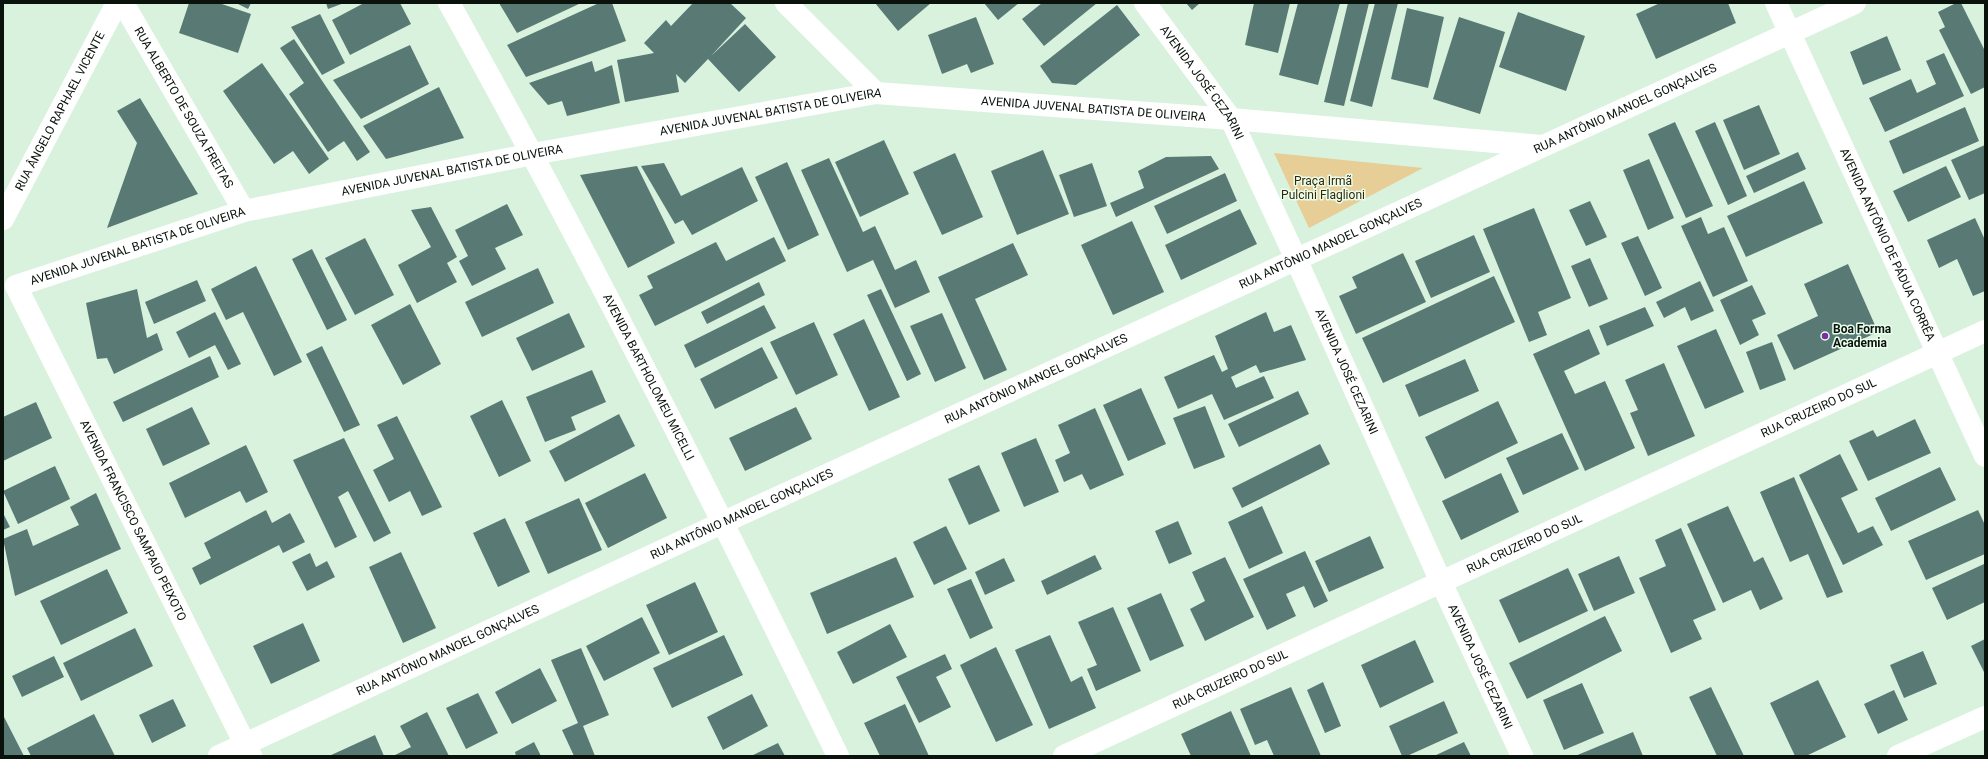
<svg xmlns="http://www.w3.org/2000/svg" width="1988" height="759" font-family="Roboto,sans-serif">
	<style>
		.green { fill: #e7cd96 }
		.building { fill: #597a74 }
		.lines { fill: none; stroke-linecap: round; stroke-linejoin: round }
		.minor { stroke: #fff; stroke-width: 22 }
		.poi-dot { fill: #782fa1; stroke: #eafeed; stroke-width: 1.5 }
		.labels { text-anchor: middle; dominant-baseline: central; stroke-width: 3; stroke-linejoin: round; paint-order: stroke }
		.street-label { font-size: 12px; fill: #09120b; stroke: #eafeed }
		.park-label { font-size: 12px; fill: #352706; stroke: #eafeed }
		.poi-label { font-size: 12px; font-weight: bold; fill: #09120b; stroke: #eafeed; text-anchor: start }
	</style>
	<rect width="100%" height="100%" fill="#d9f2dd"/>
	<path class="green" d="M 1274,153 L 1423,168 L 1309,228 Z"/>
	<path class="building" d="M 189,3 L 219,3 L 251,14 L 238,53 L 179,33 Z
		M 236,3 L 251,3 L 248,9 Z
		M 326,3 L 344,3 L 328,9 Z
		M 364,3 L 400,3 L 411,24 L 350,55 L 332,20 Z
		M 499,3 L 581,3 L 517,33 Z
		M 599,3 L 612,3 L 626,41 L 526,77 L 507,45 Z
		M 693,3 L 730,3 L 746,18 L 711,56 L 745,24 L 776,57 L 739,92 L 708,59 L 685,83 L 676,74 L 679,92 L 625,102 L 617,60 L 654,53 L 644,43 L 666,20 L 671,26 Z
		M 875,3 L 931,3 L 898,31 Z
		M 984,3 L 1019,3 L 998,20 Z
		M 1042,3 L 1097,3 L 1044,46 L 1022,19 Z
		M 1186,3 L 1200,3 L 1192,10 Z
		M 1254,3 L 1290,3 L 1278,53 L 1245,45 Z
		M 1298,3 L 1340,3 L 1318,85 L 1279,75 Z
		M 1348,3 L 1369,3 L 1344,106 L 1324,102 Z
		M 1375,3 L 1398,3 L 1372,107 L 1350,101 Z
		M 1660,3 L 1728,3 L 1736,23 L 1656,59 L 1636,14 Z
		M 1956,3 L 1961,3 L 1985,51 L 1985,87 L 1971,94 L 1939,30 L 1945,27 L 1938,12 Z
		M 1117,5 L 1140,35 L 1076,85 L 1052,83 L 1040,66 Z
		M 1407,8 L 1444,17 L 1428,88 L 1391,79 Z
		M 1518,12 L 1585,36 L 1566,91 L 1499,67 Z
		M 320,14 L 345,63 L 322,75 L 291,27 Z
		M 976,17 L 994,64 L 971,73 L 967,64 L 942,74 L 928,35 Z
		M 1459,17 L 1505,32 L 1480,114 L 1433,99 Z
		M 1887,36 L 1901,70 L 1863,85 L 1850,52 Z
		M 294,39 L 370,152 L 357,161 L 344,141 L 328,152 L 289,94 L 304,83 L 280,48 Z
		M 410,45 L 429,84 L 361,119 L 333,80 Z
		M 1944,53 L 1964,96 L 1885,132 L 1869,98 L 1911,79 L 1917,93 L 1936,84 L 1926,61 Z
		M 592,61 L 595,72 L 612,65 L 620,103 L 567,116 L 562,101 L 548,105 L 529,83 Z
		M 262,63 L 329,159 L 309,174 L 293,151 L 274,164 L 223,91 Z
		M 439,87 L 464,138 L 386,159 L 363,126 Z
		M 140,98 L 198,194 L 107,228 L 137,143 L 117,111 Z
		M 1759,105 L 1780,154 L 1744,170 L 1723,120 Z
		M 1965,107 L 1979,141 L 1903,174 L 1889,141 Z
		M 1675,122 L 1713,206 L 1686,218 L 1648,134 Z
		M 1715,122 L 1747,196 L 1728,205 L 1695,131 Z
		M 884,140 L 909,194 L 860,217 L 835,162 Z
		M 1985,145 L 1985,193 L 1969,200 L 1951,160 Z
		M 1043,150 L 1069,214 L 1017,235 L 991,171 Z
		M 1798,152 L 1806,169 L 1754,193 L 1746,176 Z
		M 955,153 L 983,217 L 942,235 L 913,172 Z
		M 1211,156 L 1219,169 L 1116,217 L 1110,203 L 1144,188 L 1138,171 L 1166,157 Z
		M 829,158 L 863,232 L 875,226 L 895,270 L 916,260 L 930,292 L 895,308 L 873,260 L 847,272 L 801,170 Z
		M 1649,159 L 1674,218 L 1648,230 L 1623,170 Z
		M 787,162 L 819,235 L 788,250 L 755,177 Z
		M 664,163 L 681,196 L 742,167 L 758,201 L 692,235 L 683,220 L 675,224 L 641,166 Z
		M 1092,163 L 1107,206 L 1074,217 L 1059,175 Z
		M 637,166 L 675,243 L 628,268 L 580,175 Z
		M 1946,166 L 1961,197 L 1908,222 L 1893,191 Z
		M 1225,173 L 1237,201 L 1167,234 L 1154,206 Z
		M 1804,181 L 1823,223 L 1746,257 L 1727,216 Z
		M 1590,201 L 1607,237 L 1586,246 L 1569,210 Z
		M 507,204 L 523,235 L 495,248 L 506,269 L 472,286 L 459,261 L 468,256 L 455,230 Z
		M 431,207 L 457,257 L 447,263 L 457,282 L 417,303 L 398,265 L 431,247 L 411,210 Z
		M 1534,208 L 1571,298 L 1538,312 L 1547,335 L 1529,342 L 1483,229 Z
		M 1240,209 L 1257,244 L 1181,280 L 1165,245 Z
		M 1701,217 L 1708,234 L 1724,227 L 1748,281 L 1713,297 L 1681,226 Z
		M 1975,218 L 1985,240 L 1985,291 L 1973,296 L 1957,259 L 1939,268 L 1927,240 Z
		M 1132,221 L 1164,292 L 1113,315 L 1081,245 Z
		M 1474,235 L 1490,272 L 1431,298 L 1415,261 Z
		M 1638,236 L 1662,288 L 1645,296 L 1621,243 Z
		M 774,237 L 786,261 L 655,326 L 639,295 L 653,288 L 647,276 L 716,242 L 726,261 Z
		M 365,238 L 394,295 L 355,315 L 325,258 Z
		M 1013,243 L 1028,275 L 975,299 L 1007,370 L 984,380 L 938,277 Z
		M 312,249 L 347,320 L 327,330 L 292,259 Z
		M 1403,253 L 1426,302 L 1356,334 L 1339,296 L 1357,288 L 1352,277 Z
		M 1590,258 L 1608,299 L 1589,307 L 1571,266 Z
		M 1848,264 L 1878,332 L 1794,370 L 1777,335 L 1818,316 L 1804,284 Z
		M 256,266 L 302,362 L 274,376 L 243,312 L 226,320 L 211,289 Z
		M 538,268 L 554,303 L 482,337 L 465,302 Z
		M 1494,276 L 1515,322 L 1383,383 L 1362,338 Z
		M 197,280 L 206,301 L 154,324 L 145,302 Z
		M 1700,281 L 1714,311 L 1691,321 L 1685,307 L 1664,318 L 1656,302 Z
		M 759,282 L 765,295 L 707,324 L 701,312 Z
		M 1752,285 L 1766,314 L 1752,320 L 1759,335 L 1740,345 L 1720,300 Z
		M 137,289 L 147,338 L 157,333 L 163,350 L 114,374 L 107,358 L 97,359 L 86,303 Z
		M 881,289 L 921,374 L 907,381 L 867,295 Z
		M 410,304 L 441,364 L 403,385 L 371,325 Z
		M 764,305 L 776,328 L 695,368 L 684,345 Z
		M 1645,307 L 1654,326 L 1607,346 L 1599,326 Z
		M 215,312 L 241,364 L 228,370 L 215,345 L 189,358 L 176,332 Z
		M 1266,312 L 1274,332 L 1291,325 L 1306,360 L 1260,373 L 1256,365 L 1231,377 L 1236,388 L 1264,376 L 1274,398 L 1224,420 L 1212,394 L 1178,409 L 1164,377 L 1214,355 L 1222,372 L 1228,369 L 1215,336 Z
		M 569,313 L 585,347 L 532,371 L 516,338 Z
		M 942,313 L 966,368 L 935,382 L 910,326 Z
		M 864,319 L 900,397 L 869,411 L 833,334 Z
		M 814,322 L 838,375 L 796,395 L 770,342 Z
		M 1589,329 L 1600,354 L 1564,371 L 1575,394 L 1605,381 L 1635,448 L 1585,471 L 1533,354 Z
		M 1716,329 L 1744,392 L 1705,409 L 1677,346 Z
		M 1772,342 L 1786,380 L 1760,390 L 1746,352 Z
		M 322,346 L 360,425 L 344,432 L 306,354 Z
		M 762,347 L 778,378 L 715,409 L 700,379 Z
		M 210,356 L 219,377 L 123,422 L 113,402 Z
		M 1465,359 L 1479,391 L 1419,417 L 1405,385 Z
		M 1664,363 L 1695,436 L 1648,456 L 1630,413 L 1638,410 L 1625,380 Z
		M 592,370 L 606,402 L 571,417 L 576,430 L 545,442 L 526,397 Z
		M 1141,388 L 1166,444 L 1128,461 L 1103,405 Z
		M 1298,391 L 1309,414 L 1239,447 L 1228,424 Z
		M 502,400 L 531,461 L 499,477 L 470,416 Z
		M 1498,401 L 1518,443 L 1445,479 L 1425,437 Z
		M 36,402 L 52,438 L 3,461 L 3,417 Z
		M 1205,406 L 1225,457 L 1194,469 L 1173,418 Z
		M 192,407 L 210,444 L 163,466 L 146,429 Z
		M 796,407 L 812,439 L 745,471 L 729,438 Z
		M 1095,408 L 1124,475 L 1090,490 L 1082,474 L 1064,482 L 1055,460 L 1070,453 L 1058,425 Z
		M 619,414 L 635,446 L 565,482 L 549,451 Z
		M 397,416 L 442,507 L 422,516 L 410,491 L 389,502 L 373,470 L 394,459 L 377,425 Z
		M 1915,419 L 1931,453 L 1868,481 L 1849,441 L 1873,430 L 1877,437 Z
		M 1562,433 L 1579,469 L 1523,495 L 1506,458 Z
		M 344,438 L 391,533 L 374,542 L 348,491 L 338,497 L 357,537 L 335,548 L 293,460 Z
		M 1036,438 L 1059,492 L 1024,507 L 1001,453 Z
		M 1320,444 L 1330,464 L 1242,508 L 1232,488 Z
		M 246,445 L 268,492 L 246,503 L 240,491 L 185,518 L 169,483 Z
		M 1840,454 L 1858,490 L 1841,498 L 1858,533 L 1873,526 L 1883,545 L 1843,565 L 1799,475 Z
		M 979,465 L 1000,511 L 969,525 L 948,479 Z
		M 55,466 L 70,499 L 18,524 L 3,491 Z
		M 1940,467 L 1956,500 L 1891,531 L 1875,498 Z
		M 645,473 L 667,518 L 608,548 L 585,503 Z
		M 1501,473 L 1519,512 L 1461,540 L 1442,501 Z
		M 1794,477 L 1843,592 L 1827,598 L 1808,554 L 1790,562 L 1760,492 Z
		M 96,493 L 121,549 L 15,596 L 3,539 L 27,529 L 33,546 L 79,525 L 70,507 Z
		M 579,498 L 602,550 L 548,574 L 525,522 Z
		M 1262,506 L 1283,553 L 1249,569 L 1228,522 Z
		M 1728,506 L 1754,562 L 1763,557 L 1783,599 L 1760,610 L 1751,590 L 1723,603 L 1687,524 Z
		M 266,510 L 272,523 L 290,513 L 305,542 L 283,553 L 279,545 L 200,585 L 192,568 L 211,558 L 204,543 Z
		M 1978,510 L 1985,525 L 1985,554 L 1926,580 L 1908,541 Z
		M 3,513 L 10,527 L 3,530 Z
		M 505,518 L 530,572 L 498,587 L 473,533 Z
		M 1178,521 L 1192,554 L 1169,564 L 1155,531 Z
		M 946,526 L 967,569 L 934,585 L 913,542 Z
		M 1681,528 L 1716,610 L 1693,620 L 1702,639 L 1671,653 L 1639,578 L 1666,566 L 1655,540 Z
		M 1370,536 L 1384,568 L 1329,592 L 1315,561 Z
		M 1305,551 L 1328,601 L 1314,608 L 1304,586 L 1286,594 L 1296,616 L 1267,630 L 1243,579 Z
		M 401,552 L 436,628 L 403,643 L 369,567 Z
		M 310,553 L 316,567 L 327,561 L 335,577 L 307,591 L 292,562 Z
		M 1095,555 L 1102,569 L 1047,595 L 1041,581 Z
		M 1619,556 L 1635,593 L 1594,611 L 1578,574 Z
		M 896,557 L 914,597 L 827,634 L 810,593 Z
		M 1225,557 L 1254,617 L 1205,641 L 1190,609 L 1205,601 L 1192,572 Z
		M 1004,558 L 1015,581 L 985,595 L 975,572 Z
		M 1984,564 L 1985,602 L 1947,620 L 1932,588 Z
		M 1568,568 L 1588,611 L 1519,643 L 1499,600 Z
		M 107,569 L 128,613 L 61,645 L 40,601 Z
		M 971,579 L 993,628 L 970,639 L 947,589 Z
		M 695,582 L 718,632 L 669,655 L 646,605 Z
		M 1161,593 L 1184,646 L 1150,661 L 1127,608 Z
		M 1113,607 L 1141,671 L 1096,691 L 1087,669 L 1097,665 L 1078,622 Z
		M 1605,616 L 1622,651 L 1527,699 L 1509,663 Z
		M 642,617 L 660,653 L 604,681 L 586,646 Z
		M 303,623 L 320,661 L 271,684 L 253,646 Z
		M 890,624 L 907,657 L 853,684 L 837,652 Z
		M 135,628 L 153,666 L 81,701 L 63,663 Z
		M 724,635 L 743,675 L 672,708 L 653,668 Z
		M 1050,635 L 1071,682 L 1082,676 L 1096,708 L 1049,729 L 1015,650 Z
		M 1985,639 L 1985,674 L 1971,646 Z
		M 1415,640 L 1434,682 L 1380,708 L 1361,665 Z
		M 996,647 L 1033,725 L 996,742 L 960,665 Z
		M 581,648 L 609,715 L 583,726 L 595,756 L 574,756 L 562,730 L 578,723 L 551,660 Z
		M 1923,651 L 1937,684 L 1904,698 L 1890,665 Z
		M 945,654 L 952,669 L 936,677 L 951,707 L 919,723 L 896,677 Z
		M 54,656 L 64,677 L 22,697 L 12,676 Z
		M 540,668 L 557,701 L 512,724 L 495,692 Z
		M 1818,680 L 1846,737 L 1806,756 L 1795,756 L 1770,703 Z
		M 1323,682 L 1341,726 L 1325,733 L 1307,690 Z
		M 1582,683 L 1604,733 L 1564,750 L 1543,700 Z
		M 1291,687 L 1321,756 L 1274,756 L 1267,740 L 1255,745 L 1240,709 Z
		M 1711,687 L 1744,756 L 1717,756 L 1689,697 Z
		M 1894,690 L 1908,720 L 1878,734 L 1864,704 Z
		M 478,693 L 498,733 L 466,749 L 446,708 Z
		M 752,694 L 768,726 L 723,750 L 707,717 Z
		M 173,699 L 186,726 L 152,743 L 139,715 Z
		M 1444,701 L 1458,733 L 1407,756 L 1402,756 L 1389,726 Z
		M 905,704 L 929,756 L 880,756 L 864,723 Z
		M 1231,711 L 1251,756 L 1191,756 L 1181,734 Z
		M 427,712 L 449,756 L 393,756 L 411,747 L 400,726 Z
		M 94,714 L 115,756 L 31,756 L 27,748 Z
		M 3,715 L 24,756 L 3,756 Z
		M 1633,732 L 1643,756 L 1575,756 Z
		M 375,735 L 384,756 L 329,756 Z
		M 534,742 L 541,756 L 516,756 L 515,752 Z
		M 1464,742 L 1471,756 L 1434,756 Z
		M 778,743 L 785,756 L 751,756 Z"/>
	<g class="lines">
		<g class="minor">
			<path id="s1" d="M 123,3 L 244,211"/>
			<path id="s2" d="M 449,3 C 587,250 714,502 838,756"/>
			<path d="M 786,3 L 876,93"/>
			<path id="s3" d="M 1145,3 L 1231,119 L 1296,259 L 1441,582 L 1522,756"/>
			<path id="s4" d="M 1776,3 L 1985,456"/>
			<path id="s5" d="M 3,219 L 117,3"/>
			<path id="s6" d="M 16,286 L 244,211 L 533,154 L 876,93 L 1231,119 L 1542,146"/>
			<path id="s7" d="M 16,286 L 251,756"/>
			<path id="s8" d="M 219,756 L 724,522 L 1855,3"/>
			<path id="s9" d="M 1064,756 L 1985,331"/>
			<path d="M 1898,756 L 1985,717"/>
		</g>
	</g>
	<circle class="poi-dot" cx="1825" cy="336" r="4"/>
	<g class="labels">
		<g class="street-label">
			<text stroke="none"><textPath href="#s3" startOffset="98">AVENIDA JOSÉ CEZARINI</textPath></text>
			<text stroke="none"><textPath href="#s1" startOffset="121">RUA ALBERTO DE SOUZA FREITAS</textPath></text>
			<text stroke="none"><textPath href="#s8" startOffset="1548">RUA ANTÔNIO MANOEL GONÇALVES</textPath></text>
			<text stroke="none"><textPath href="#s6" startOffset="1101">AVENIDA JUVENAL BATISTA DE OLIVEIRA</textPath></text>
			<text stroke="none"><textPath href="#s5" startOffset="122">RUA ÂNGELO RAPHAEL VICENTE</textPath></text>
			<text stroke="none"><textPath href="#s6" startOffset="776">AVENIDA JUVENAL BATISTA DE OLIVEIRA</textPath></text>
			<text stroke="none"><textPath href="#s6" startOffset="452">AVENIDA JUVENAL BATISTA DE OLIVEIRA</textPath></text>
			<text stroke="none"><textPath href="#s8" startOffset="1224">RUA ANTÔNIO MANOEL GONÇALVES</textPath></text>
			<text stroke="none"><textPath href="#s4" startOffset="266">AVENIDA ANTÔNIO DE PÁDUA CORRÊA</textPath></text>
			<text stroke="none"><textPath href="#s6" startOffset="128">AVENIDA JUVENAL BATISTA DE OLIVEIRA</textPath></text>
			<text stroke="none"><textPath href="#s3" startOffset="422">AVENIDA JOSÉ CEZARINI</textPath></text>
			<text stroke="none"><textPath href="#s2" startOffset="424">AVENIDA BARTHOLOMEU MICELLI</textPath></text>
			<text stroke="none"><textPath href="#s8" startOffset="900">RUA ANTÔNIO MANOEL GONÇALVES</textPath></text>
			<text stroke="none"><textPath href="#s9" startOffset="831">RUA CRUZEIRO DO SUL</textPath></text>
			<text stroke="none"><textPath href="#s8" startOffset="576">RUA ANTÔNIO MANOEL GONÇALVES</textPath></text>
			<text stroke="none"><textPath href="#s7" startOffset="262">AVENIDA FRANCISCO SAMPAIO PEIXOTO</textPath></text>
			<text stroke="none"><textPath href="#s9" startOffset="507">RUA CRUZEIRO DO SUL</textPath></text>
			<text stroke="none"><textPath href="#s8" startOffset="252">RUA ANTÔNIO MANOEL GONÇALVES</textPath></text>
			<text stroke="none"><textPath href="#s3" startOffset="746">AVENIDA JOSÉ CEZARINI</textPath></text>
			<text stroke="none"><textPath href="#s9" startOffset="183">RUA CRUZEIRO DO SUL</textPath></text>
		</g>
		<g class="park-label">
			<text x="1323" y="181">Praça Irmã<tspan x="1323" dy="14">Pulcini Flaglioni</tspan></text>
		</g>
		<g class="poi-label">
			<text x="1833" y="329">Boa Forma<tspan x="1833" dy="14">Academia</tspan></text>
		</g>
	</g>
	<rect width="1988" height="759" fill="none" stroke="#09120b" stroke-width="8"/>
</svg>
